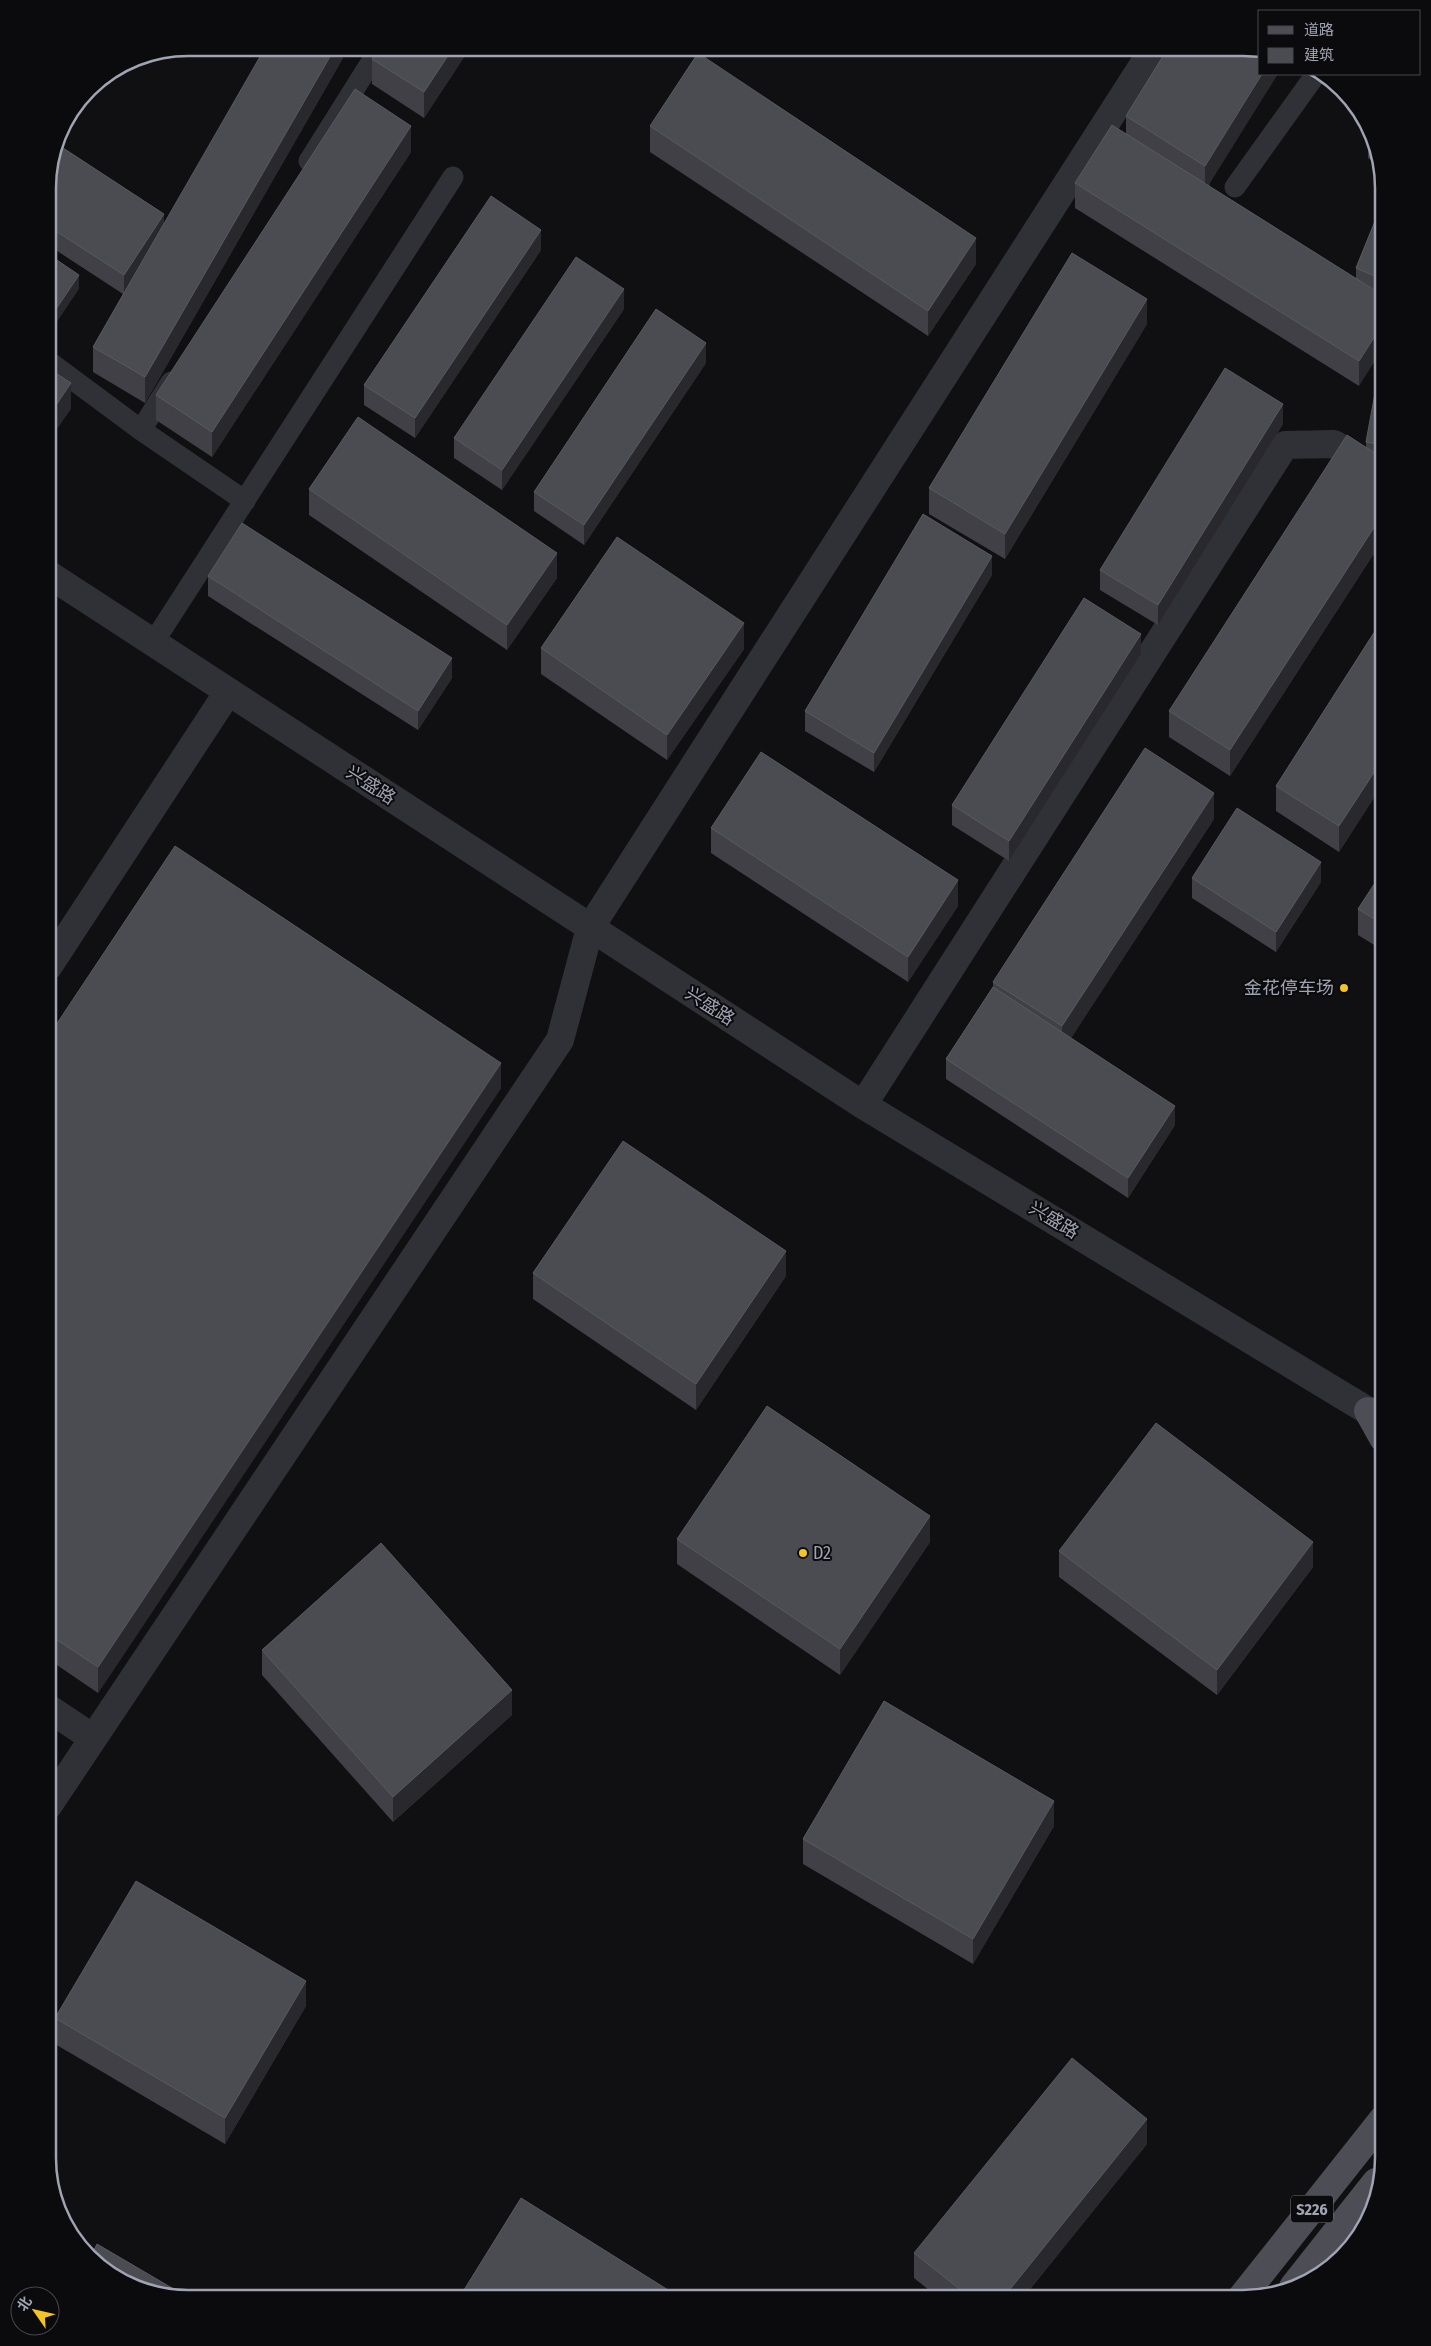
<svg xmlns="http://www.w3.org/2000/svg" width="1431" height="2346" font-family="'Fira Sans Condensed','Noto Sans SC',sans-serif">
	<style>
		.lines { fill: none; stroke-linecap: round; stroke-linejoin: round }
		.service { stroke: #303136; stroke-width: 21 }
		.minor { stroke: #303136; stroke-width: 28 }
		.tertiary { stroke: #303136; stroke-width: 28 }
		.primary { stroke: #4c4d55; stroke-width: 28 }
		.wall { fill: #414046 }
		.shaded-wall { fill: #29282c }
		.building { fill: #4b4b52; stroke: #595961 }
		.poi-dot { fill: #f2c426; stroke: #0b0a0c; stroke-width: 2 }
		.labels { text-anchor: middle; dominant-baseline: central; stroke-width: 4; stroke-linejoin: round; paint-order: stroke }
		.shield { fill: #0b0a0c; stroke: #737680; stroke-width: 1 }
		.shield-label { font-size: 16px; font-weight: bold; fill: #a0a4b2 }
		.street-label { font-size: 18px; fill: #a0a4b2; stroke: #0b0a0c }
		.poi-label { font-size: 18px; fill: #a0a4b2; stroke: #0b0a0c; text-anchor: end }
		.rim { fill: none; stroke: #a0a4b2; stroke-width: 2.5 }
	</style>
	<rect width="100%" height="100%" fill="#100f11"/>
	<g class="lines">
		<path class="service" d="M 309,161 L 380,48
			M 1235,187 L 1316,74
			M 52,364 L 141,430 L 245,501
			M 141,430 L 171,382
			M 153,643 L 453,177"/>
		<path class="minor" d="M 863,1105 L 1285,445 L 1334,444 L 1371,467
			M 48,1708 L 93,1738
			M 48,1806 L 560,1040 L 590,928 L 1154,48"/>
		<path class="tertiary" d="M 48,574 L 863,1105 L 1383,1420
			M 48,967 L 228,692"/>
		<path class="primary" d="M 1368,1411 L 1383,1438
			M 1293,2287 L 1376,2182
			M 1241,2298 L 1383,2119"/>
	</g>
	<path class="wall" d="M 343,48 L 343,58 L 145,403 L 93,372 L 93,347 L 123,294 L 48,245 L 48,179 L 164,224 Z
		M 379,48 L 470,48 L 424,118 L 372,84 L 372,59 Z
		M 1252,48 L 1209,186 L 1356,279 L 1356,268 L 1384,199 L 1384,293 L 1369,287 L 1359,386 L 1075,208 L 1075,183 L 1126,134 L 1126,116 Z
		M 650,126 L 976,264 L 928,336 L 650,152 Z
		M 1371,135 L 1378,165 L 1368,158 L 1368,139 Z
		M 411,152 L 212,457 L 156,420 L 156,395 Z
		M 541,250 L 415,438 L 364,405 L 364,385 Z
		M 624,309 L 502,490 L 454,458 L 454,438 Z
		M 1147,324 L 1005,559 L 929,514 L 929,488 Z
		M 706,363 L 584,545 L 534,511 L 534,492 Z
		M 1384,384 L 1384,538 L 1230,776 L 1169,737 L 1169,711 L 1366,447 L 1366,442 Z
		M 1283,424 L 1158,625 L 1100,590 L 1100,570 Z
		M 309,489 L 557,578 L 507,650 L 309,515 Z
		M 992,575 L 874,772 L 805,731 L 805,711 Z
		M 208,576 L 452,678 L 418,730 L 208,596 Z
		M 1384,617 L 1384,782 L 1339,852 L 1276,811 L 1276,786 Z
		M 541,648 L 744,649 L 667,760 L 541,674 Z
		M 1141,654 L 1009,861 L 952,825 L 952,805 Z
		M 1214,819 L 1071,1038 L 1175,1125 L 1128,1198 L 946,1079 L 946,1059 L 993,987 L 993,982 Z
		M 711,828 L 958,906 L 908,982 L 711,853 Z
		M 1384,869 L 1384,951 L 1358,935 L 1358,909 Z
		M 1192,878 L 1321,882 L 1276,952 L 1192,898 Z
		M 48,1037 L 501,1088 L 98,1693 L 48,1659 Z
		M 533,1273 L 786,1276 L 696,1410 L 533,1299 Z
		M 677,1539 L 930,1542 L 840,1675 L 677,1564 Z
		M 1059,1551 L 1313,1567 L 1217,1695 L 1059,1577 Z
		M 262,1650 L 512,1715 L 393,1822 L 262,1675 Z
		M 1054,1826 L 973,1964 L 803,1864 L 803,1839 Z
		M 306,2006 L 225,2144 L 55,2044 L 55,2018 Z
		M 1147,2144 L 1023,2298 L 939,2298 L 914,2278 L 914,2253 Z"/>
	<path class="shaded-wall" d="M 335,48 L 343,48 L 343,58 L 145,403 L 145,377 Z
		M 453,48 L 470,48 L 424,118 L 424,92 Z
		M 1262,74 L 1278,74 L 1205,191 L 1205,166 Z
		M 411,126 L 411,152 L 212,457 L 212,432 Z
		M 164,214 L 164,234 L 124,295 L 124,275 Z
		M 541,230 L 541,250 L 415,438 L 415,418 Z
		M 976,238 L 976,264 L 928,336 L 928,311 Z
		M 79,275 L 79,289 L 48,335 L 48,321 Z
		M 624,289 L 624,309 L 502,490 L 502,470 Z
		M 1147,299 L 1147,324 L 1005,559 L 1005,534 Z
		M 1384,322 L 1384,347 L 1359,386 L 1359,361 Z
		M 706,343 L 706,363 L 584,545 L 584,525 Z
		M 71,383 L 71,409 L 48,442 L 48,417 Z
		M 1283,404 L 1283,424 L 1158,625 L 1158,605 Z
		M 1384,512 L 1384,538 L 1230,776 L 1230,750 Z
		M 557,553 L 557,578 L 507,650 L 507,625 Z
		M 992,556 L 992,575 L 874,772 L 874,753 Z
		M 744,623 L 744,649 L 667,760 L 667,735 Z
		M 1141,634 L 1141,654 L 1009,861 L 1009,841 Z
		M 51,644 L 51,669 L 48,674 L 48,649 Z
		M 452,658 L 452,678 L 418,730 L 418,711 Z
		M 1384,757 L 1384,782 L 1339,852 L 1339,826 Z
		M 1214,793 L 1214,819 L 1062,1052 L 1062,1026 Z
		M 1321,862 L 1321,882 L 1276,952 L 1276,932 Z
		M 958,880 L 958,906 L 908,982 L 908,957 Z
		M 501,1063 L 501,1088 L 98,1693 L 98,1667 Z
		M 1175,1106 L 1175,1125 L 1128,1198 L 1128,1178 Z
		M 786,1251 L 786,1276 L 696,1410 L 696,1384 Z
		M 930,1516 L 930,1542 L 840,1675 L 840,1649 Z
		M 1313,1542 L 1313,1567 L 1217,1695 L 1217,1670 Z
		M 512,1690 L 512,1715 L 393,1822 L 393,1797 Z
		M 1054,1801 L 1054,1826 L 973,1964 L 973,1939 Z
		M 306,1981 L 306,2006 L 225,2144 L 225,2118 Z
		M 1147,2119 L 1147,2144 L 1023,2298 L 1003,2298 Z"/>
	<path class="building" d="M 265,48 L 335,48 L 145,377 L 93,347 Z
		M 379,48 L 453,48 L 424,92 L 372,59 Z
		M 1168,48 L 1252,48 L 1260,50 L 1260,74 L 1262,74 L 1205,166 L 1126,116 Z
		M 698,53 L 976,238 L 928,311 L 650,126 Z
		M 355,89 L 411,126 L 212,432 L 156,395 Z
		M 1112,125 L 1384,296 L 1384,322 L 1359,361 L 1075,183 Z
		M 1371,135 L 1373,142 L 1368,139 Z
		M 57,144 L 164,214 L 124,275 L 48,226 L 48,179 Z
		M 491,196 L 541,230 L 415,418 L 364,385 Z
		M 1384,199 L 1384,280 L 1356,268 Z
		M 1072,253 L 1147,299 L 1005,534 L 929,488 Z
		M 48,254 L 79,275 L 48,321 Z
		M 576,257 L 624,289 L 502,470 L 454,438 Z
		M 656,309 L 706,343 L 584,525 L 534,492 Z
		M 48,368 L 71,383 L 48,417 Z
		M 1225,368 L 1283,404 L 1158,605 L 1100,570 Z
		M 1377,382 L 1384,384 L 1384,445 L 1366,442 Z
		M 358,417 L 557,553 L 507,625 L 309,489 Z
		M 1347,435 L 1384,459 L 1384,512 L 1230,750 L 1169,711 Z
		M 923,514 L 992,556 L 874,753 L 805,711 Z
		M 242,523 L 452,658 L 418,711 L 208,576 Z
		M 617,537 L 744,623 L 667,735 L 541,648 Z
		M 1084,598 L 1141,634 L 1009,841 L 952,805 Z
		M 1384,617 L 1384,757 L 1339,826 L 1276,786 Z
		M 48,642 L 51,644 L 48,649 Z
		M 1145,748 L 1214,793 L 1062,1026 L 993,982 Z
		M 761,752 L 958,880 L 908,957 L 711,828 Z
		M 1237,808 L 1321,862 L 1276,932 L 1192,878 Z
		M 175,846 L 501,1063 L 98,1667 L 48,1634 L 48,1037 Z
		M 1384,869 L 1384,925 L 1358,909 Z
		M 993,987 L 1175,1106 L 1128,1178 L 946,1059 Z
		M 623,1141 L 786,1251 L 696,1384 L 533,1273 Z
		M 767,1406 L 930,1516 L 840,1649 L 677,1539 Z
		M 1156,1423 L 1313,1542 L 1217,1670 L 1059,1551 Z
		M 381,1543 L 512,1690 L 393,1797 L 262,1650 Z
		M 884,1701 L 1054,1801 L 973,1939 L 803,1839 Z
		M 136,1881 L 306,1981 L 225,2118 L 55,2018 Z
		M 1072,2058 L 1147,2119 L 1003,2298 L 971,2298 L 914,2253 Z
		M 521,2198 L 681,2298 L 459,2298 Z
		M 97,2244 L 189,2298 L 179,2298 L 110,2275 L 92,2254 Z"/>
	<g class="poi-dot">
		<circle cx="1344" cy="988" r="5"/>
		<circle cx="803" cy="1553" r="5"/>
	</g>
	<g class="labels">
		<rect class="shield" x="1291" y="2195.5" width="42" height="27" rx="4"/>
		<g class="shield-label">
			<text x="1312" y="2209">S226</text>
		</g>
		<g class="street-label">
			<text transform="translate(371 785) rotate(33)">兴盛路</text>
			<text transform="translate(710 1006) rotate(33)">兴盛路</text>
			<text transform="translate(1054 1220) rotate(31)">兴盛路</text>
		</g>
		<g class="poi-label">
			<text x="1334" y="988">金花停车场</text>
			<text x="813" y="1553" text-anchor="start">D2</text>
		</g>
	</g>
	<path d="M0 0H1431V2346H0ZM188 56H1243A132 132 0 0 1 1375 188V2158A132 132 0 0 1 1243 2290H188A132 132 0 0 1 56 2158V188A132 132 0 0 1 188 56Z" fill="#0b0a0c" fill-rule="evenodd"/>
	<path class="rim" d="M188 56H1243A132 132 0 0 1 1375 188V2158A132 132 0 0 1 1243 2290H188A132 132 0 0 1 56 2158V188A132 132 0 0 1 188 56Z"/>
	<rect x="1258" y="10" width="162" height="65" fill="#0b0a0c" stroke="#47484e"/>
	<rect x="1268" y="26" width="25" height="8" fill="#4c4d55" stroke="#47484e"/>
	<text x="1304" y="35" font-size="15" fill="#a0a4b2">道路</text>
	<rect x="1268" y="48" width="25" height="15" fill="#4b4b52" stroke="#47484e"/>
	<text x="1304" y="60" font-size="15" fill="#a0a4b2">建筑</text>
	<g transform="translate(35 2311) rotate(304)"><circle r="24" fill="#0b0a0c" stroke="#47484e"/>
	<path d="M0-4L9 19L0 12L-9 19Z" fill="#f2c426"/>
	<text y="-8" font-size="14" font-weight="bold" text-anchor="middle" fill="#a0a4b2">北</text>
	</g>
</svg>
